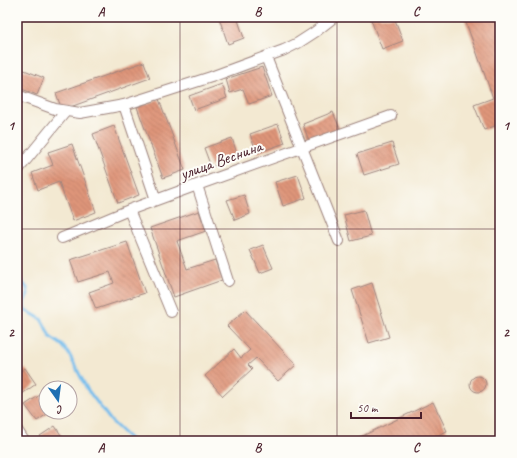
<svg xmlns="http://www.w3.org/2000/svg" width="517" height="458" font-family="Caveat,sans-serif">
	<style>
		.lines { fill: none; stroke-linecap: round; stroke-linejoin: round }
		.stream { stroke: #75bded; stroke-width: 3 }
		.building { fill: url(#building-back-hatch) }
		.minor-casing { stroke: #9e847e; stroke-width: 12 }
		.minor { stroke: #fff; stroke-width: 10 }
		.grid { fill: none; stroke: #4a1f2b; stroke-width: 1; stroke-opacity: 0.55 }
		.labels { text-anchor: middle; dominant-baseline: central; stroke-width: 4; stroke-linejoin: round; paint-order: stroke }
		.street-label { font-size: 17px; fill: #4a1f2b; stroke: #fdfcf7 }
		.neatline { fill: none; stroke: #4a1f2b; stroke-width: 1.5 }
		.grid-label { font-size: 13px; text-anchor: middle; font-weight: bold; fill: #4a1f2b }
	</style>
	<defs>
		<pattern id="building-back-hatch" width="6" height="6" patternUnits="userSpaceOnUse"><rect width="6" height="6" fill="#df957a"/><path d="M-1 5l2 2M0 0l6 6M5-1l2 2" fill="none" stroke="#b77964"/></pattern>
	</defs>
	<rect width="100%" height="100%" fill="#fdfcf7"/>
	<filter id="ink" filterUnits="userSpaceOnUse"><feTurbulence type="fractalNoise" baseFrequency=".025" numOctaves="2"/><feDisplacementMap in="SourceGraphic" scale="8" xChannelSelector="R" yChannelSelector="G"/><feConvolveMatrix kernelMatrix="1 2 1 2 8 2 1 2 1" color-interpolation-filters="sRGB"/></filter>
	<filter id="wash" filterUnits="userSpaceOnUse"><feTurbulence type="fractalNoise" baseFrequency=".012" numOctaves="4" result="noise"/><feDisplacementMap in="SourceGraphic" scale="16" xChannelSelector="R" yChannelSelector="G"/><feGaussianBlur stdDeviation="0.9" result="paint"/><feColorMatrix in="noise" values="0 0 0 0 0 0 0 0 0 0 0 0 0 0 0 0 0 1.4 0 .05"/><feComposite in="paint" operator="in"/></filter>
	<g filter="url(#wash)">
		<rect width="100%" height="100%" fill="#f3e9d2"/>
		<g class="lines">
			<path class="stream" d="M 17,270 L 22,282 L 27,288 L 28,294 L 24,302 L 24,309 L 41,319 L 44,324 L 50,337 L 62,345 L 69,354 L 87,389 L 111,421 L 132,441"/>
		</g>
		<g id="blocks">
			<path class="building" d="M 221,17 L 237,17 L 244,38 L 228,44 L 219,18 Z
				M 370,17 L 394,17 L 403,41 L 382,49 Z
				M 464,17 L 500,17 L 500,124 L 484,130 L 474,105 L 493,98 Z
				M 144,62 L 150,78 L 62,110 L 56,93 Z
				M 17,67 L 44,78 L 37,95 L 17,87 Z
				M 262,67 L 272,96 L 249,104 L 243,89 L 230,93 L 226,79 Z
				M 222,84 L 227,98 L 194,110 L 189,96 Z
				M 159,99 L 185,170 L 163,178 L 137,107 Z
				M 333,112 L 340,129 L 309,141 L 303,124 Z
				M 278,124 L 285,143 L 257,153 L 250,134 Z
				M 114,126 L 139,195 L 118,203 L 93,134 Z
				M 232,138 L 238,157 L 211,167 L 204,148 Z
				M 392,143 L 399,164 L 364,175 L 357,154 Z
				M 72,144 L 96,212 L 73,221 L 59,182 L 38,190 L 32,173 L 53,165 L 48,152 Z
				M 298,175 L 306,198 L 283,206 L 275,182 Z
				M 244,195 L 250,214 L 235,220 L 227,200 Z
				M 364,210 L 371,236 L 351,241 L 344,215 Z
				M 199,211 L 206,231 L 177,241 L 187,269 L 215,260 L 222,280 L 174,297 L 150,228 Z
				M 127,242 L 145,293 L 96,309 L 89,292 L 114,283 L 110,272 L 78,282 L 70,260 Z
				M 263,245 L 273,268 L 260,273 L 250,250 Z
				M 372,283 L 389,337 L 369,343 L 352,290 Z
				M 245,310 L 296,365 L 278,381 L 256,358 L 248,365 L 252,369 L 223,396 L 205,376 L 234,349 L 241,358 L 250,350 L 227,326 Z
				M 25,368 L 36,384 L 22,394 L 17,387 L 17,374 Z
				M470 384a8 8 0 1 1 16 0a8 8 0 1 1-16 0Z
				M 40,395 L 46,403 L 46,412 L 50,412 L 37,421 L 25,405 Z
				M 433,402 L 447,431 L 425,441 L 352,441 Z
				M 55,426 L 65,441 L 44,441 L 40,436 Z"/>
		</g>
	</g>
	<g filter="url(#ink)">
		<use href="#blocks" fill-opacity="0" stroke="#9e847e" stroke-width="1"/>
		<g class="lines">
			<defs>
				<path id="minor" d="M 266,57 L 339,241
					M 17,95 L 55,109 L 80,113 L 124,105 L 211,77 L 284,50 L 298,43 L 315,32 L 334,17
					M 124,105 L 156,200
					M 17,171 L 66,111
					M 197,185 L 228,281
					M 129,210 L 171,312
					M 62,238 L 129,210 L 197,185 L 391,116
					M 17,430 L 24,441"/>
			</defs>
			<use href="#minor" class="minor-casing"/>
			<use href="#minor" class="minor"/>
		</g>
	</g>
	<path class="grid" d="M 180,17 L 180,441M 337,17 L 337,441M 17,229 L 500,229"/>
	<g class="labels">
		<g class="street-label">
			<text transform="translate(221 160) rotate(-20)">улица Веснина</text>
		</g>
	</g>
	<rect width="517" height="458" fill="none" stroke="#fdfcf7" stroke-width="44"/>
	<g transform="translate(58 400) rotate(166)"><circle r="19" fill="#fdfcf7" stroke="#b5a4a5"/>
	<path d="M0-3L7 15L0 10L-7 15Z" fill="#1f6fb2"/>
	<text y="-6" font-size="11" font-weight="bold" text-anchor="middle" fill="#4a1f2b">С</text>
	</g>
	<path d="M351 412v6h70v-6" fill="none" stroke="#4a1f2b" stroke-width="2"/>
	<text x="357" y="412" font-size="12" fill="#4a1f2b" stroke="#fdfcf7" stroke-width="3" paint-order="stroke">50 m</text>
	<rect x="22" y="22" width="473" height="414" class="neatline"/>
	<g class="grid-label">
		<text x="101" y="16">A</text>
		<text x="258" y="16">B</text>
		<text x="416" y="16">C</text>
		<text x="11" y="130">1</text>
		<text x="506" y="130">1</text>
		<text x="11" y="337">2</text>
		<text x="506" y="337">2</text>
		<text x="101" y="452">A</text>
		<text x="258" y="452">B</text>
		<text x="416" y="452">C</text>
	</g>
</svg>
